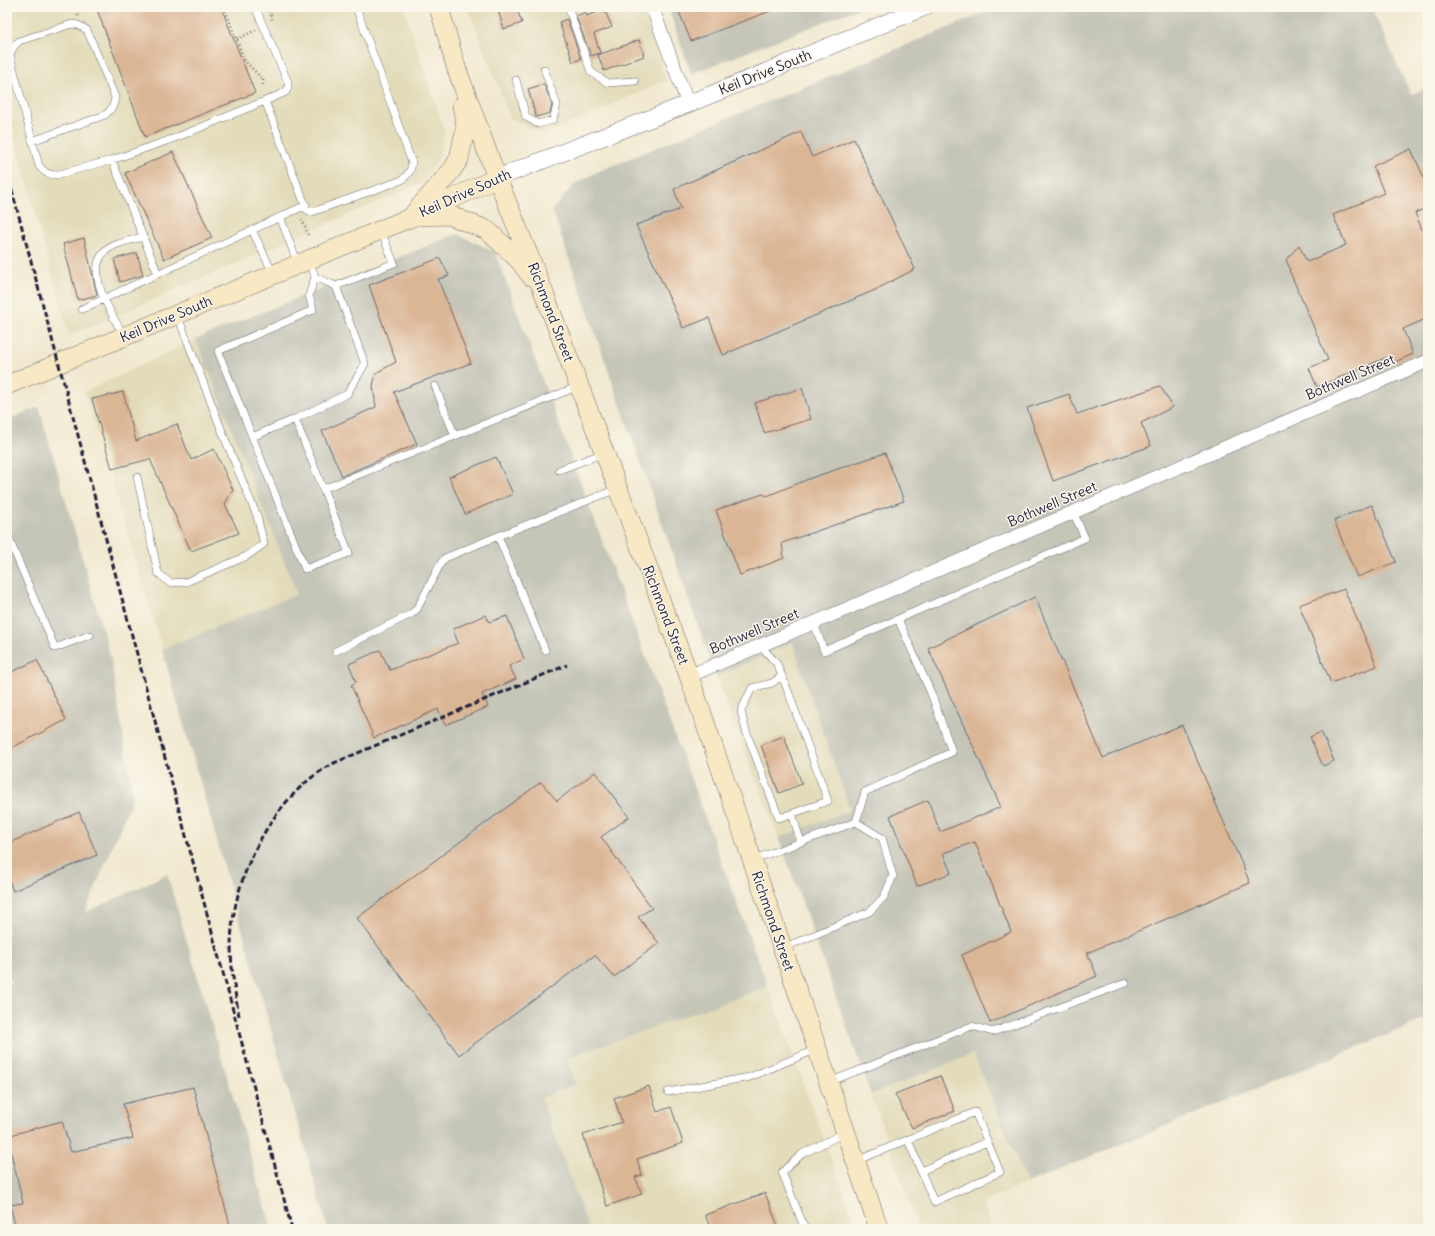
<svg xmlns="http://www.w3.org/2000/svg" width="1435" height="1236" font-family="Delius,sans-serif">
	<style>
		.built { fill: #e2dcba }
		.industrial { fill: #c5c5b8 }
		.building { fill: #dbb695 }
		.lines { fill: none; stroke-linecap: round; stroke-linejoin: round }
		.service-casing { stroke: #6a686f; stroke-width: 8 }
		.minor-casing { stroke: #6a686f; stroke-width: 14 }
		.tertiary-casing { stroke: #6a686f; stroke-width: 18 }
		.secondary-casing { stroke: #6a686f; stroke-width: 20 }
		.path { stroke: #6a686f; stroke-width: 2.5; stroke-dasharray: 1 3; stroke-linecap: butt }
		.service { stroke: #fff; stroke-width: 7 }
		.minor { stroke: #fff; stroke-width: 13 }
		.tertiary { stroke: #fff; stroke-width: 17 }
		.secondary { stroke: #f8e8c3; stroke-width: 19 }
		.rail { stroke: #22223b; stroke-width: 3; stroke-dasharray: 6 3; stroke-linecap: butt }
		.labels { text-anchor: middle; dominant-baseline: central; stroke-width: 3; stroke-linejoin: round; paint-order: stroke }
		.street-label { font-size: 14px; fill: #22223b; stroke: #fbf7ec }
	</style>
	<rect width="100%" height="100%" fill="#fbf7ec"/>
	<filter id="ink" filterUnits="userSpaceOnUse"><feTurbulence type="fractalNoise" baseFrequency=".025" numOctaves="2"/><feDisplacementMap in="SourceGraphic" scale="8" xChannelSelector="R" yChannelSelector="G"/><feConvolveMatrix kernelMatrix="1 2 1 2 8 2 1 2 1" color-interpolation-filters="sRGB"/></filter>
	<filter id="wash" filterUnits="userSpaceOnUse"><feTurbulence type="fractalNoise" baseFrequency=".012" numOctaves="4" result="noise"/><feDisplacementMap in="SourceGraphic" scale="16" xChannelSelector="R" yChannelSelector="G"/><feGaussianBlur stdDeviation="0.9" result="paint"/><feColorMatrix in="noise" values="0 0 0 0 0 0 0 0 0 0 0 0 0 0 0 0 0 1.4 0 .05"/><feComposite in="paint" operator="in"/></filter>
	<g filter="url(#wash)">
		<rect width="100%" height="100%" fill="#f1e9d0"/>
		<path class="built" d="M 7,7 L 403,7 L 445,131 L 438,160 L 421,183 L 69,336 L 7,108 Z
			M 468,7 L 641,7 L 667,80 L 544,135 L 510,118 Z
			M 196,339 L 297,594 L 162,649 L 85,392 Z
			M 793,642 L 800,667 L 850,810 L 779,838 L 716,677 Z
			M 768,987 L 857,1229 L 589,1229 L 541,1098 L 576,1084 L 565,1058 Z
			M 973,1054 L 1027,1183 L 982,1203 L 994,1229 L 919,1229 L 871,1095 Z"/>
		<path class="industrial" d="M 668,7 L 862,7 L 691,74 Z
			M 999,7 L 1371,7 L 1411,95 L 1428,87 L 1428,1018 L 1027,1183 L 973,1054 L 871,1095 L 779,838 L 850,810 L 800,667 L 793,642 L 716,677 L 552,210 L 575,184 L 599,171 Z
			M 457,234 L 495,252 L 768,987 L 566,1058 L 576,1084 L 541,1098 L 589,1229 L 328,1229 L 162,649 L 297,594 L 196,339 Z
			M 39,407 L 110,655 L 133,796 L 85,913 L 167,874 L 272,1229 L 7,1229 L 7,987 L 13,979 L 7,981 L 7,420 Z"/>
		<g id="blocks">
			<path class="building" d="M 96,7 L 221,7 L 255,93 L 145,137 Z
				M 497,7 L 516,7 L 522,23 L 504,29 Z
				M 677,7 L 778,7 L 778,8 L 691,41 Z
				M 604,9 L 612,27 L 594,34 L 600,53 L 591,56 L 576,16 L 586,12 L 587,16 Z
				M 567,19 L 581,59 L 573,62 L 559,22 Z
				M 639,40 L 644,56 L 604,71 L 598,55 Z
				M 544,84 L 552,105 L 550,113 L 536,117 L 528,89 Z
				M 801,132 L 812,157 L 854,139 L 915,269 L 875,290 L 723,355 L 709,318 L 683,328 L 636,225 L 681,209 L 674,189 Z
				M 1411,149 L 1428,187 L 1428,207 L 1415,213 L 1428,244 L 1428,318 L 1403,329 L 1413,354 L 1388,365 L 1385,358 L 1317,387 L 1309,368 L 1328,360 L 1289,270 L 1290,269 L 1286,260 L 1299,245 L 1307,262 L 1346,245 L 1333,215 L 1384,193 L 1373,166 Z
				M 173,152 L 212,238 L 164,259 L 125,173 Z
				M 84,238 L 97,295 L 78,300 L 63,244 Z
				M 137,253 L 143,275 L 120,282 L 114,259 Z
				M 440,258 L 449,276 L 438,279 L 471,363 L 394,392 L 417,444 L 342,476 L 322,431 L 376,407 L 373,386 L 376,373 L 396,362 L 369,285 Z
				M 1160,386 L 1173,407 L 1141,423 L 1151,446 L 1053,481 L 1027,408 L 1069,394 L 1077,414 Z
				M 802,388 L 811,419 L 764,433 L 755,403 Z
				M 123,392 L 136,441 L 177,424 L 191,460 L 214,449 L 233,490 L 225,504 L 239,533 L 191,551 L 150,459 L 112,469 L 92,399 Z
				M 885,453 L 904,501 L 782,543 L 784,558 L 740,575 L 716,510 L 763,494 L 767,496 L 811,478 Z
				M 496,457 L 513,494 L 465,514 L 449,477 Z
				M 1372,505 L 1396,562 L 1357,577 L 1334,520 Z
				M 1344,589 L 1377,666 L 1331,683 L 1299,605 Z
				M 1035,597 L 1103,758 L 1182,725 L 1250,883 L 1087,953 L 1097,976 L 990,1023 L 962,955 L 1011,932 L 975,842 L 943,853 L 951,873 L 917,886 L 890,816 L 928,800 L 940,832 L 1001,807 L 928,648 Z
				M 485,615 L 489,622 L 507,616 L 524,659 L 509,666 L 516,679 L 482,694 L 488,707 L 445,725 L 438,709 L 374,738 L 351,685 L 356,682 L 349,664 L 380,650 L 390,670 L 458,643 L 453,629 Z
				M 37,660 L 66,720 L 7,750 L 7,674 Z
				M 1321,732 L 1334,761 L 1323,766 L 1310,737 Z
				M 784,736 L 802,784 L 779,793 L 761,745 Z
				M 595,772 L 629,817 L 601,837 L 652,908 L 638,917 L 659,943 L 614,977 L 595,955 L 459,1055 L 357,918 L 541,782 L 557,801 Z
				M 79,812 L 97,855 L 13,891 L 7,875 L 7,844 Z
				M 940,1076 L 955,1111 L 912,1128 L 895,1094 Z
				M 649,1086 L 657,1112 L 671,1107 L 683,1143 L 637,1159 L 642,1175 L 635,1177 L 642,1194 L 607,1206 L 583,1135 L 622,1122 L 614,1098 Z
				M 193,1087 L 231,1229 L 16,1229 L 10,1205 L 23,1203 L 7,1136 L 62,1121 L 71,1152 L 133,1138 L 123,1104 Z
				M 765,1193 L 779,1229 L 711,1229 L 705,1215 Z"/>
		</g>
	</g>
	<g filter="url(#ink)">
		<use href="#blocks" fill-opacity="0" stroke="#6a686f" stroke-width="1"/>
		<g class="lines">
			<defs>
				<path id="service" d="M 255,7 L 288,82 L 288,87 L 286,92 L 265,101 L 307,210 L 312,212 L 402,180 C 408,175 411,171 412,163 L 356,7
					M 568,7 L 591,72 L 608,83 L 635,81
					M 516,80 L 526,117 L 538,124 L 553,120 L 557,105 L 544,69
					M 32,141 L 105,115 C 112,109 114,106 115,97 L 87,30 L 78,25 L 72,24 L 19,41 C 14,46 11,49 10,56 L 39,166 C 44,172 48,175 56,175 L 112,160 L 175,138 L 265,101
					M 112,160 L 158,274
					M 280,217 L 298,264
					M 252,230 L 273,273
					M 309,260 L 315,277 L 309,295 L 313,310 L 218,351 L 305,569 L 349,553 L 295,419 L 347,394 L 365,364 L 336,286 L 315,277
					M 336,286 L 394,263 L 381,231
					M 82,309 L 306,205
					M 124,336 C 112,315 81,268 108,249 C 118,242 132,240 144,237
					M 435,386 L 455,436
					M 252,437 L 295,419
					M 559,470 L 604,453
					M 137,477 L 158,573 L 170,583 L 186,582 L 247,556 L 264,544 L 257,516 L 225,439 L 177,314
					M 323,489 L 579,386
					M 7,534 L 55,648 L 90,635
					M 814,623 L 824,651 L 1085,538 L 1073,512
					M 760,645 L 777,664 L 788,691 L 828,801 L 779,818 L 746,731 L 741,711 L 752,688 L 772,683 L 782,676
					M 545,650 L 498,536 L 617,489
					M 336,651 L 411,614 L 417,609 L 441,563 L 445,558 L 498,536
					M 856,822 L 865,792 L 952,752 L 931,693 L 898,619
					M 752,860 L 801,842 L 792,814
					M 783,948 L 869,912 L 884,897 L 893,876 L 882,838 L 856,822 L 801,842
					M 829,1082 L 972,1026 L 993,1032 L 1126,983
					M 668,1092 L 750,1077 L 817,1049
					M 856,1161 L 975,1112 L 1000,1172 L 934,1202 L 908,1140
					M 921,1171 L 987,1142
					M 805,1229 L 782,1172 L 802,1154 L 846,1132"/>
				<path id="minor" d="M 652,7 L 688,104
					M 689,676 L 1428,361"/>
				<path id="tertiary" d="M 497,178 L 688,104 L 925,7"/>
				<path id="secondary" d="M 439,7 L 456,67 L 497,178 L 544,293 L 689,676 L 879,1229
					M 415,212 L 452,170 L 459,159 L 466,126 L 462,106
					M 421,216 L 449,215 L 487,230 L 519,260 L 531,276
					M 7,385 L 412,217 L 497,178"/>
			</defs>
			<use href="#service" class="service-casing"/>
			<use href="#minor" class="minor-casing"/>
			<use href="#tertiary" class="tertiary-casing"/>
			<use href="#secondary" class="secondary-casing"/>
			<path class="path" d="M 224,7 L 245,61 L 263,80 L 263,91
				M 268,7 L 273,21
				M 78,16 L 80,7
				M 237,39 L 256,30
				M 302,219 L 309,237"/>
			<use href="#service" class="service"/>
			<use href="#minor" class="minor"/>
			<use href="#tertiary" class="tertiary"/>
			<use href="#secondary" class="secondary"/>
			<path class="rail" d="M 7,172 L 292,1229
				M 239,1016 C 234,987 229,958 232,928 C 238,866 277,793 334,763 L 567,665"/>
		</g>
	</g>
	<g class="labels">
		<g class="street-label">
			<text transform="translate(765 72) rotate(-22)">Keil Drive South</text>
			<text transform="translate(465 193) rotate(-24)">Keil Drive South</text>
			<text transform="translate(551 312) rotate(69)">Richmond Street</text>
			<text transform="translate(166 319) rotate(-23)">Keil Drive South</text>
			<text transform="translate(1350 377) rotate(-23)">Bothwell Street</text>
			<text transform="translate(1052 504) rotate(-23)">Bothwell Street</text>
			<text transform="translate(666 615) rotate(69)">Richmond Street</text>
			<text transform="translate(754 631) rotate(-23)">Bothwell Street</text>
			<text transform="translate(773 921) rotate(71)">Richmond Street</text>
		</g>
	</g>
	<rect width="1435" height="1236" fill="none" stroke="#fbf7ec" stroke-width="24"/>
</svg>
